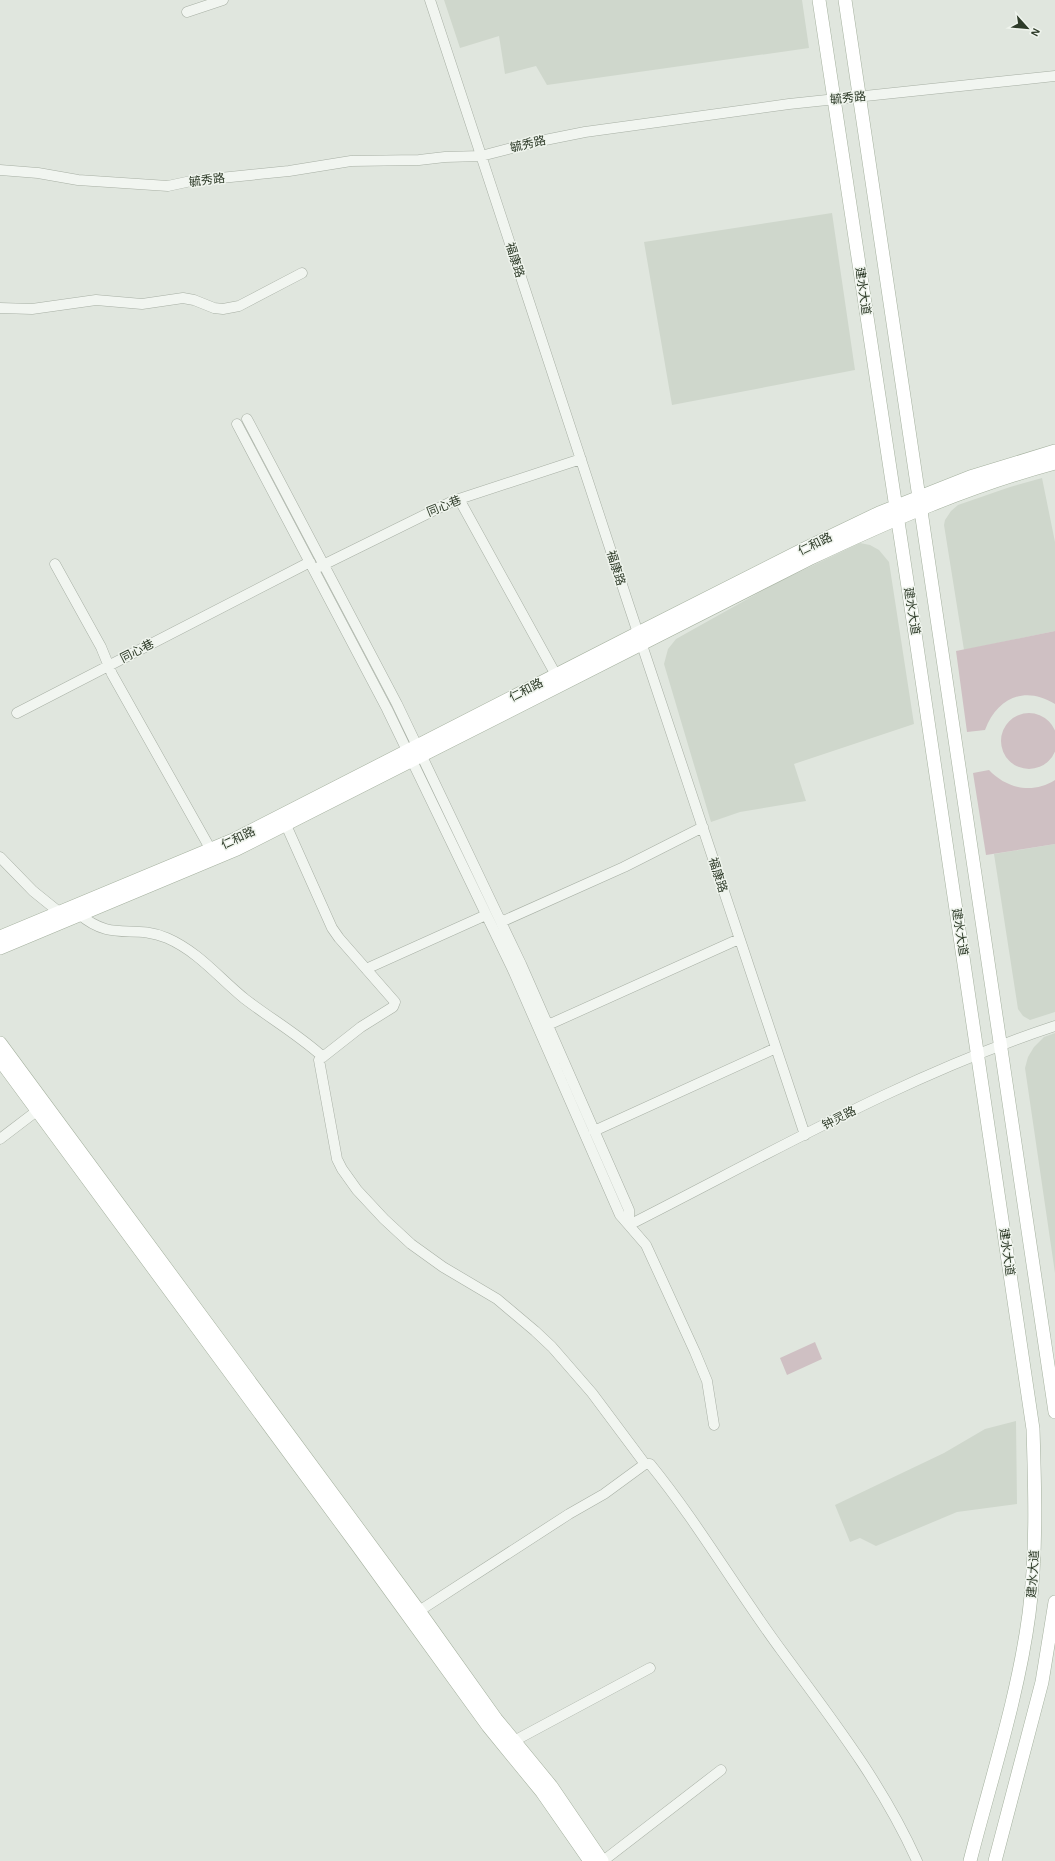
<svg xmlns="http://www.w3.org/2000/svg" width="1055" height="1861" font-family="'Alegreya Sans','Noto Sans SC',sans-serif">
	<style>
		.built { fill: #cfd7cc }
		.green { fill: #cfc0c3 }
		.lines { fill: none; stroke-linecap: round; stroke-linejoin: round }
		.minor-casing { stroke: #a7afa4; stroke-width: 11 }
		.major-casing { stroke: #a4b09e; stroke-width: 14 }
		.minor { stroke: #f1f5f0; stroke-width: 10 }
		.major { stroke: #fff; stroke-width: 13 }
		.labels { text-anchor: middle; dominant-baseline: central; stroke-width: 3; stroke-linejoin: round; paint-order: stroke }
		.street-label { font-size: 12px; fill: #2e3b29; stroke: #eff4ed }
	</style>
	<rect width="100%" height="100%" fill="#e0e6de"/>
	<path class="built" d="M 444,0 L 802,0 L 809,48 L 547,85 L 536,66 L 505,74 L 499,36 L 460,48 Z
		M 832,213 L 855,370 L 672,405 L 644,242 Z
		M 1042,478 L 1055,542 L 1055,631 L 964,650 L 944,525 L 945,520 L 951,511 L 958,505 L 1010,487 Z
		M 860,543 L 870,545 L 879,550 L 889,562 L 914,724 L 794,764 L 806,801 L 740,812 L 711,822 L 664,664 L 668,649 L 676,639 L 778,582 Z
		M 1055,844 L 1055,1012 L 1030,1020 L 1023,1016 L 1018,1009 L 994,854 Z
		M 1055,1033 L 1055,1273 L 1025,1068 L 1028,1057 L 1034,1047 L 1044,1037 Z
		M 1016,1421 L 1017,1504 L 957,1512 L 876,1546 L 860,1538 L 850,1542 L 835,1505 L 944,1453 L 985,1429 Z"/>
	<path class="green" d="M 1055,631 L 1055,704 C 1025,685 997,698 985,730 L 967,732 L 956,651 Z
		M1001 741a28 28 0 1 1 56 0a28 28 0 1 1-56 0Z
		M 989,770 C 1007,789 1033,794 1055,780 L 1055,844 L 986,855 L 973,773 Z
		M 815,1342 L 822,1359 L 787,1375 L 780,1358 Z"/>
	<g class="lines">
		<defs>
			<path id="minor" d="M 430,0 L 629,606 L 805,1135
				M 187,12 L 223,0
				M 0,170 L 38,173 L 78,180 L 168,186 L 191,181 L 289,171 L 351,161 L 419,160 L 445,157 L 481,156 L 535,142 L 585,132 L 789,104 L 1055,76
				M 0,308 L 32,309 L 96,300 L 142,304 L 183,298 L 194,300 L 214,308 L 223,309 L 239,306 L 302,273
				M 247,419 L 397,704 L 521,964 L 629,1210 L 629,1225
				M 237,424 L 387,709 L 512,968 L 620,1215 L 646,1245 L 695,1352 L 707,1381 L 714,1425
				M 459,499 L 556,675
				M 55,564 L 101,647 L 112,674 L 211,850
				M 319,567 L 453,501 L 581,459
				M 17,713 L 310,562
				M 286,825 L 332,928 L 339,938 L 395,1002 L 393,1007 L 361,1027 L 319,1060 L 337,1159 L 342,1169 L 357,1190 L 384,1219 L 411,1244 L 443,1267 L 497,1299 L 535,1331 L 552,1347 L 592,1393 L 645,1464
				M 0,857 L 33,891 L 59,912
				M 79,914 C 113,943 132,923 167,938 C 199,952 219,978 245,999 C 271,1019 299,1035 323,1057
				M 501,922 L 624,867 L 703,827
				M 366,969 L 486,915
				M 548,1025 L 739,939
				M 594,1131 L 776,1048
				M 0,1139 L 38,1110
				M 629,1225 C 769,1154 906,1075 1055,1026
				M 419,1611 L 569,1514 L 604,1494 L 645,1464 L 650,1464 C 698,1523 736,1589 781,1650 C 831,1718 882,1783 917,1861
				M 514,1741 L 650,1668
				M 603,1861 L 721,1770"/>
			<path id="major" d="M 819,0 L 916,640 L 1033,1429 C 1035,1491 1037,1552 1029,1614 C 1018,1697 991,1779 970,1861
				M 845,0 L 1055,1412
				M 0,937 L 233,840 L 638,633 L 804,549 L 879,513 L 970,477 L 1055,451
				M 0,948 L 237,849 L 809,559 C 889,521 969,486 1055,463
				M 0,1043 L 419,1611 L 496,1719 L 551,1786 L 602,1861
				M 0,1060 L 357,1545 L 488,1726 L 542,1792 L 590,1861
				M 995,1861 L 1042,1682 L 1055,1602"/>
		</defs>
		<use href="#minor" class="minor-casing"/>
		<use href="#major" class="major-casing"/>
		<use href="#minor" class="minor"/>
		<use href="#major" class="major"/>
	</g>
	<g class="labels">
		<g class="street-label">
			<text transform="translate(848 98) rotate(-6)">毓秀路</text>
			<text transform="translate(528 144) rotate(-13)">毓秀路</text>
			<text transform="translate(207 180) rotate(-7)">毓秀路</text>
			<text transform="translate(515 260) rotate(72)">福康路</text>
			<text transform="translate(863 291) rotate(82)">建水大道</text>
			<text transform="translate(444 506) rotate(-22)">同心巷</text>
			<text transform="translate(815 544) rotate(-26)">仁和路</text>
			<text transform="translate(616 568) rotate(72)">福康路</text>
			<text transform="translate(912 611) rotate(81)">建水大道</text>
			<text transform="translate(137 651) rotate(-27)">同心巷</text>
			<text transform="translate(526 690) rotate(-27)">仁和路</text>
			<text transform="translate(238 838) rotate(-25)">仁和路</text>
			<text transform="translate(718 875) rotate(72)">福康路</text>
			<text transform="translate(960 932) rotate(81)">建水大道</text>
			<text transform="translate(839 1118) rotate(-27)">钟灵路</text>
			<text transform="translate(1007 1252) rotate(82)">建水大道</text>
			<text transform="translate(1033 1574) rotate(-86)">建水大道</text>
		</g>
	</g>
	<g transform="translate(1027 28) rotate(117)" stroke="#eff4ed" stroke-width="3" paint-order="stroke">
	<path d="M0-3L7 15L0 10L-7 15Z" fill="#2e3b29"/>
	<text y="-6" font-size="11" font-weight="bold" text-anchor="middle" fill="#2e3b29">N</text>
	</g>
</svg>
